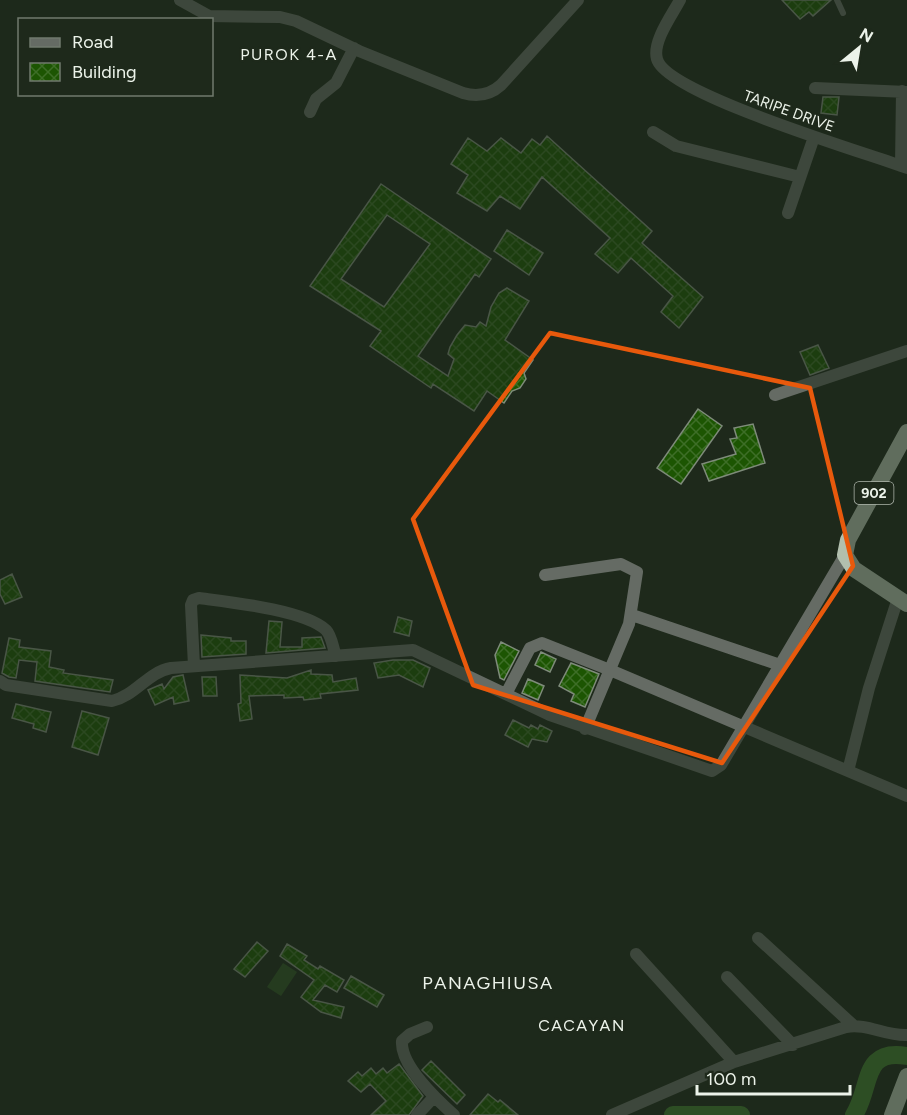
<svg xmlns="http://www.w3.org/2000/svg" width="907" height="1115" font-family="Figtree,sans-serif">
	<style>
		.green { fill: #2f5125 }
		.lines { fill: none; stroke-linecap: round; stroke-linejoin: round }
		.river { stroke: #427b30; stroke-width: 18 }
		.building { fill: url(#building-cross-hatch); stroke: #7e8b7a; stroke-width: 1.5; fill-rule: evenodd }
		.service { stroke: #656b64; stroke-width: 6 }
		.minor { stroke: #656b64; stroke-width: 12 }
		.trunk { stroke: #b2bfae; stroke-width: 16 }
		.marked { fill: none; stroke: #e8590c; stroke-width: 4.5; stroke-linejoin: round }
		.labels { text-anchor: middle; dominant-baseline: central; stroke-width: 4.5; stroke-linejoin: round; paint-order: stroke }
		.shield { fill: #1e291b; stroke: #aeb6ac; stroke-width: 1.5 }
		.shield-label { font-size: 14px; font-weight: bold; fill: #ecf3ea }
		.street-label { font-size: 15px; fill: #ecf3ea; stroke: #1e291b }
		.neighbourhood-label { font-size: 16px; letter-spacing: 1.5px; fill: #ecf3ea; stroke: #1e291b }
		.quarter-label { font-size: 18px; letter-spacing: 1.5px; fill: #ecf3ea; stroke: #1e291b }
	</style>
	<defs>
		<pattern id="building-cross-hatch" width="8" height="8" patternUnits="userSpaceOnUse" patternTransform="scale(1.5)"><rect width="8" height="8" fill="#1c5502"/><path d="M0 0l8 8M0 8l8-8" fill="none" stroke="#3d6e27"/></pattern>
	</defs>
	<rect width="100%" height="100%" fill="#1e291b"/>
	<path class="green" d="M 283,963 L 297,972 L 281,996 L 267,987 Z"/>
	<g class="lines">
		<path class="river" d="M 673,1115 L 741,1115
			M 854,1115 C 872,1087 861,1048 907,1056"/>
	</g>
	<path class="building" d="M 782,0 L 831,0 L 813,16 L 809,12 L 800,19 Z
		M 823,97 L 839,97 L 837,115 L 821,113 Z
		M 547,136 L 652,231 L 642,243 L 703,297 L 679,328 L 661,312 L 673,296 L 631,258 L 618,273 L 595,254 L 610,238 L 542,177 L 520,209 L 500,196 L 487,211 L 457,193 L 468,175 L 451,164 L 468,138 L 487,151 L 501,138 L 521,153 L 532,139 L 540,145 Z
		M 381,184 L 491,259 L 479,277 L 475,274 L 418,356 L 448,376 L 454,359 L 448,354 L 450,347 L 457,335 L 465,325 L 476,327 L 480,322 L 486,326 L 491,307 L 499,293 L 507,288 L 529,301 L 505,340 L 533,360 L 524,373 L 526,379 L 520,388 L 512,391 L 504,403 L 487,391 L 474,411 L 433,384 L 431,388 L 370,346 L 381,331 L 310,286 ZM 387,215 L 430,244 L 384,307 L 341,279 Z
		M 507,230 L 543,253 L 529,275 L 494,251 Z
		M 818,345 L 829,368 L 810,375 L 800,352 Z
		M 698,409 L 722,426 L 681,484 L 657,468 Z
		M 753,424 L 765,463 L 709,481 L 702,464 L 736,454 L 730,439 L 737,438 L 734,428 Z
		M 12,574 L 22,597 L 5,604 L 0,594 L 0,580 Z
		M 398,617 L 412,621 L 409,636 L 394,632 Z
		M 269,621 L 282,622 L 280,647 L 302,647 L 302,638 L 321,637 L 325,648 L 266,653 Z
		M 201,635 L 231,638 L 231,641 L 246,641 L 246,654 L 202,657 Z
		M 9,638 L 20,640 L 19,647 L 51,651 L 49,667 L 64,670 L 63,673 L 113,680 L 110,692 L 35,681 L 37,662 L 19,660 L 16,678 L 9,677 L 2,673 Z
		M 501,642 L 519,651 L 504,680 L 500,678 L 495,655 Z
		M 541,652 L 556,659 L 550,672 L 535,665 Z
		M 393,660 L 413,660 L 430,668 L 423,687 L 399,675 L 378,678 L 374,663 Z
		M 571,663 L 599,674 L 585,707 L 571,701 L 574,694 L 559,686 Z
		M 311,670 L 311,674 L 332,675 L 333,682 L 356,678 L 358,690 L 320,694 L 321,698 L 304,700 L 303,697 L 284,698 L 284,695 L 249,696 L 252,719 L 240,721 L 238,704 L 241,703 L 240,675 L 287,678 Z
		M 183,675 L 189,701 L 174,704 L 173,697 L 155,705 L 148,690 L 162,684 L 164,689 L 173,677 Z
		M 202,677 L 216,677 L 217,696 L 203,696 Z
		M 528,679 L 544,686 L 538,700 L 522,693 Z
		M 16,704 L 51,712 L 46,732 L 33,728 L 34,724 L 12,718 Z
		M 82,711 L 109,718 L 98,755 L 72,747 Z
		M 513,720 L 529,728 L 531,725 L 538,729 L 540,725 L 552,731 L 547,742 L 532,739 L 528,747 L 505,735 Z
		M 257,942 L 268,951 L 245,977 L 234,969 Z
		M 287,944 L 307,956 L 304,960 L 318,969 L 320,966 L 344,980 L 337,992 L 325,985 L 313,1000 L 344,1007 L 341,1018 L 321,1012 L 301,997 L 314,980 L 280,956 Z
		M 351,976 L 384,995 L 377,1007 L 344,988 Z
		M 431,1061 L 465,1095 L 457,1104 L 422,1070 Z
		M 399,1064 L 423,1096 L 409,1115 L 371,1115 L 386,1101 L 370,1084 L 361,1092 L 348,1081 L 358,1072 L 362,1076 L 371,1068 L 376,1074 L 383,1068 L 387,1073 Z
		M 488,1094 L 498,1102 L 500,1100 L 518,1115 L 470,1115 Z"/>
	<g class="lines">
		<path class="service" d="M 837,0 L 843,13"/>
		<path class="minor" d="M 180,0 L 209,16 L 280,17 L 296,21 L 359,51 L 463,93 C 477,97 490,95 501,85 L 578,0
			M 680,0 C 672,15 652,42 657,59 C 666,94 867,153 907,168
			M 815,88 L 907,92
			M 310,112 L 316,99 L 336,83 L 354,48
			M 653,132 L 676,146 L 800,177
			M 901,166 L 902,91
			M 788,213 L 814,137
			M 775,395 L 907,351
			M 545,575 L 621,564 L 637,572 L 629,624 L 585,729
			M 632,615 L 780,665
			M 194,666 L 191,605 L 193,600 L 199,598 C 229,602 305,610 326,630 C 332,636 333,649 336,656
			M 0,681 L 6,685 L 112,701 C 135,696 148,672 171,668 L 413,650 L 550,715 L 712,771 L 721,765 L 845,555
			M 506,694 L 530,648 L 542,643 L 610,670 L 907,796
			M 848,771 L 869,688 L 898,598
			M 758,938 L 854,1026
			M 636,954 L 734,1062
			M 727,977 L 793,1045
			M 427,1027 L 410,1034 L 402,1041 C 400,1065 437,1100 454,1115
			M 417,1115 L 434,1097
			M 612,1115 L 734,1062 L 846,1027 C 867,1023 885,1036 907,1035"/>
		<path class="trunk" d="M 907,432 L 848,540 L 845,555 L 854,569 L 907,604
			M 892,1115 L 907,1076"/>
	</g>
	<path d="M0 0H907V1115H0ZM 550,333 L 810,388 L 853,566 L 722,763 L 473,685 L 413,519 Z" fill="#1e291b" fill-opacity=".55" fill-rule="evenodd"/>
	<path class="marked" d="M 550,333 L 810,388 L 853,566 L 722,763 L 473,685 L 413,519 Z"/>
	<g class="labels">
		<rect class="shield" x="854.5" y="482" width="39" height="22" rx="4.5"/>
		<g class="shield-label">
			<text x="874" y="493">902</text>
		</g>
		<g class="street-label">
			<text transform="translate(789 111) rotate(20)">TARIPE DRIVE</text>
		</g>
		<g class="neighbourhood-label">
			<text x="289" y="54">PUROK 4-A</text>
			<text x="582" y="1025">CACAYAN</text>
		</g>
		<g class="quarter-label">
			<text x="488" y="983">PANAGHIUSA</text>
		</g>
	</g>
	<rect x="18" y="18" width="195" height="78" fill="#1e291b" stroke="#707a6e" stroke-width="1.5"/>
	<rect x="30" y="38" width="30" height="9" fill="#656b64" stroke="#707a6e" stroke-width="1.5"/>
	<text x="72" y="48" font-size="18" fill="#ecf3ea">Road</text>
	<rect x="30" y="63" width="30" height="18" fill="url(#building-cross-hatch)" stroke="#707a6e" stroke-width="1.5"/>
	<text x="72" y="78" font-size="18" fill="#ecf3ea">Building</text>
	<g transform="translate(859 48) rotate(30)" stroke="#1e291b" stroke-width="4.5" paint-order="stroke">
	<path d="M0-4.5L10 22L0 15L-10 22Z" fill="#ecf3ea"/>
	<text y="-9" font-size="16" font-weight="bold" text-anchor="middle" fill="#ecf3ea">N</text>
	</g>
	<path d="M697 1085v9h153v-9" fill="none" stroke="#ecf3ea" stroke-width="3"/>
	<text x="706" y="1085" font-size="18" fill="#ecf3ea" stroke="#1e291b" stroke-width="4.5" paint-order="stroke">100 m</text>
</svg>
